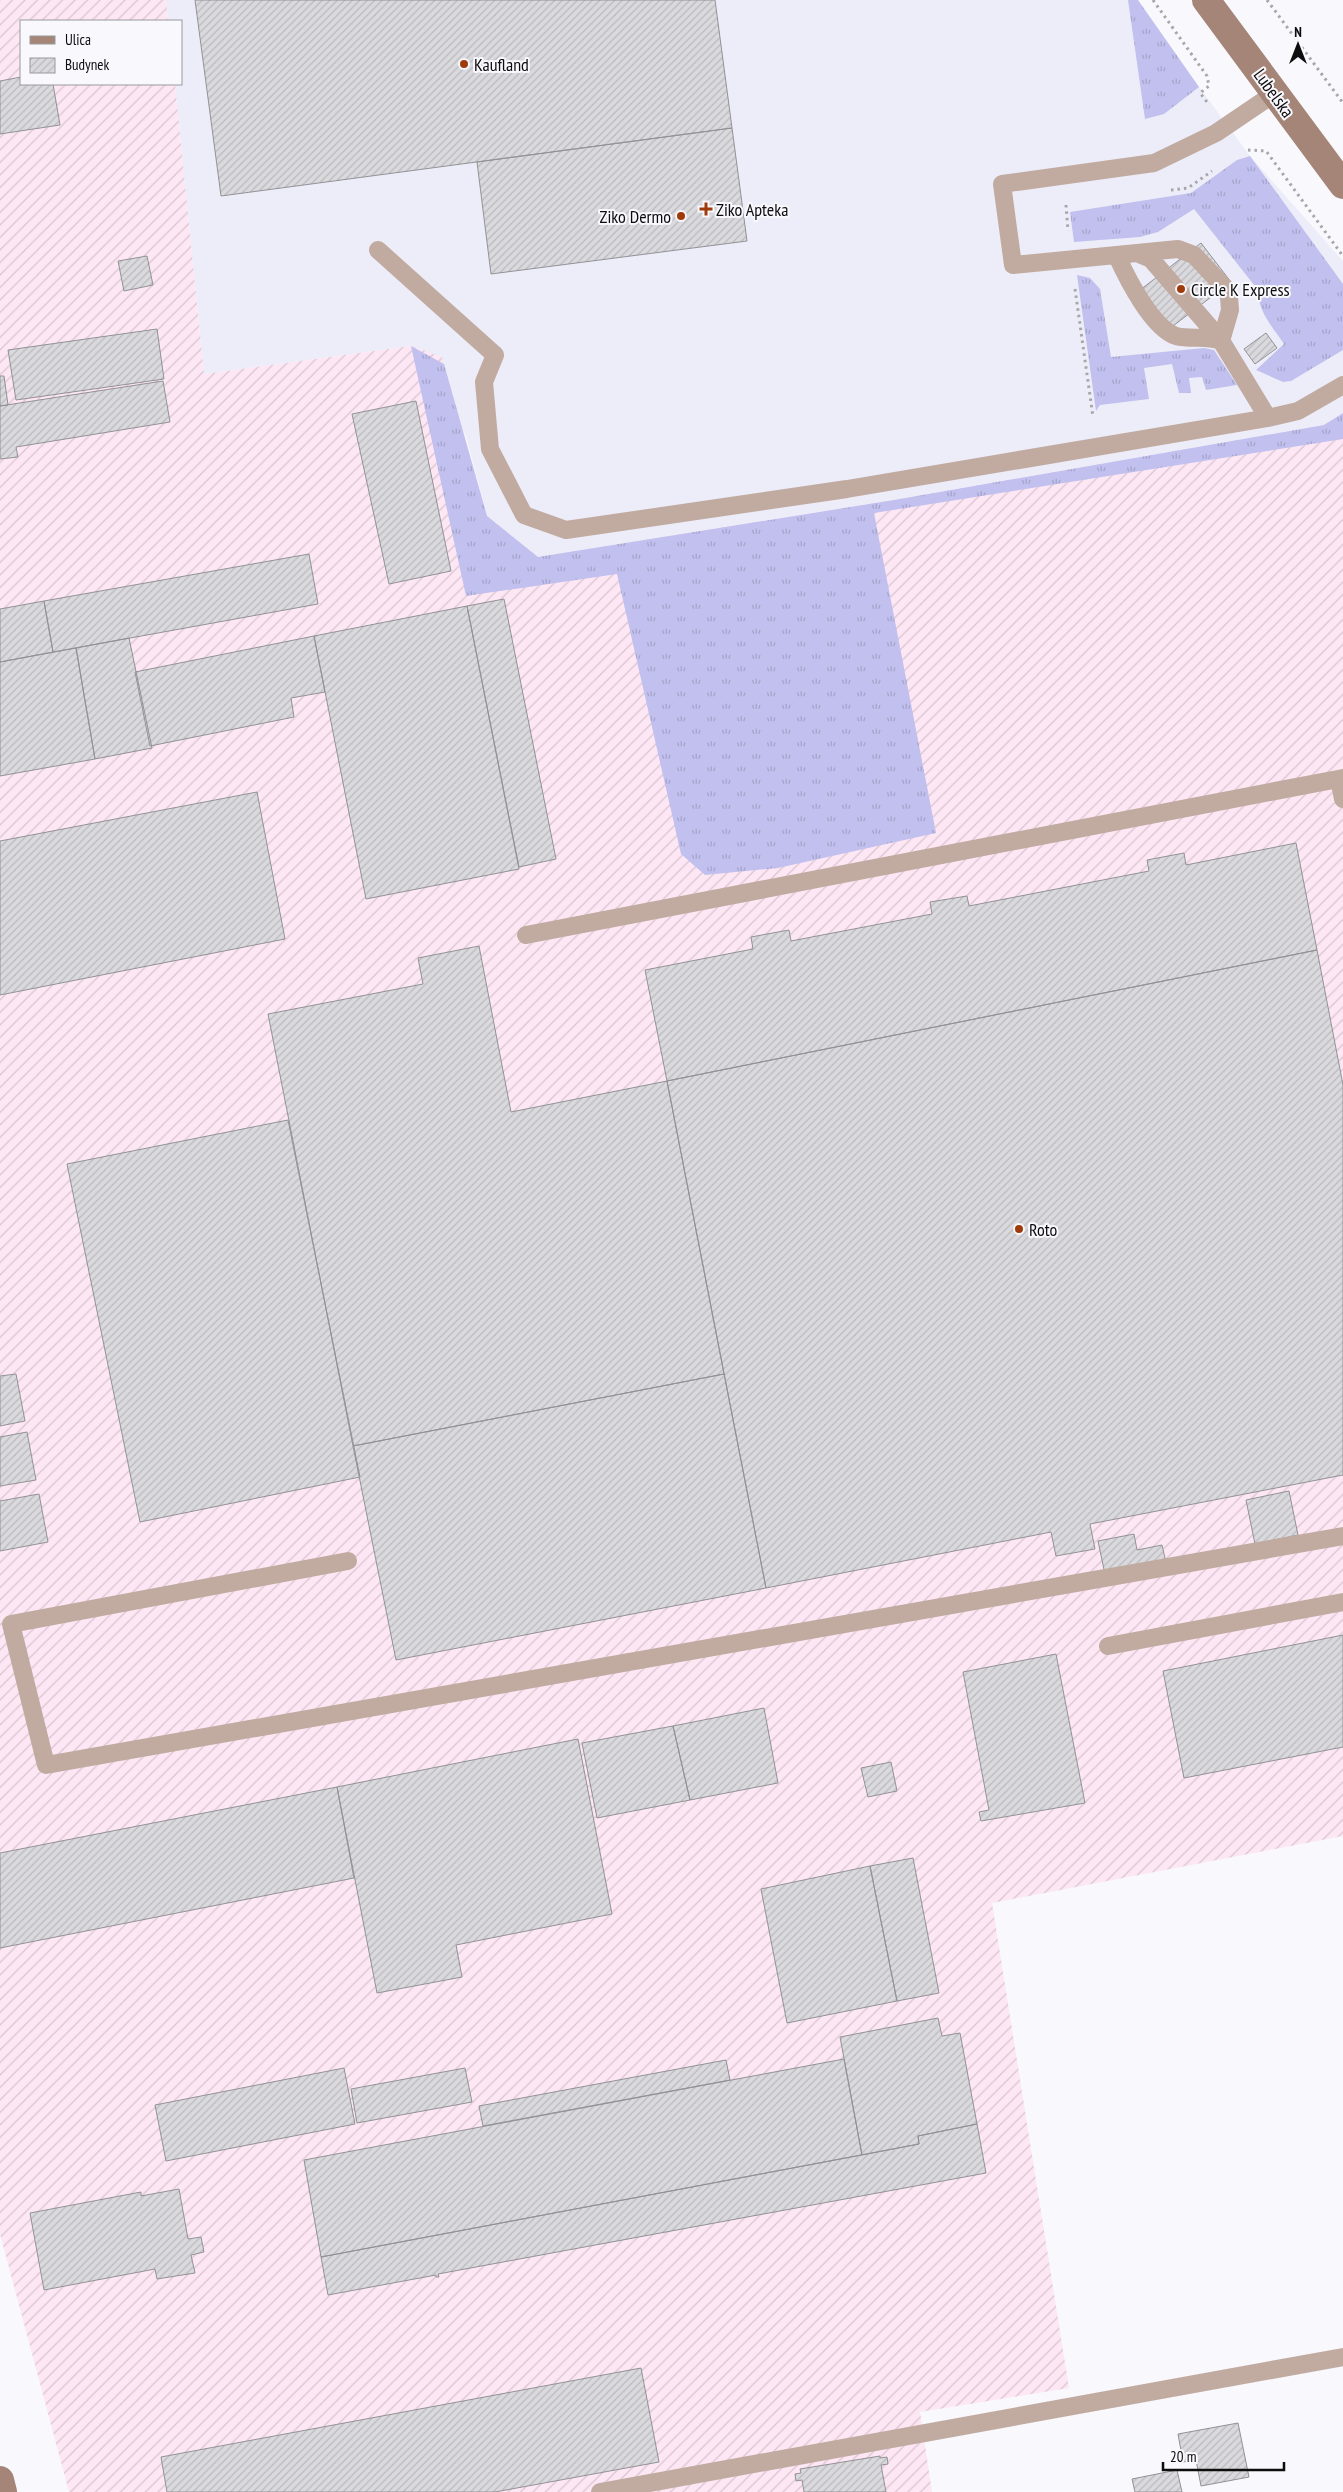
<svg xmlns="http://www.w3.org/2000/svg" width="1343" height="2492" font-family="'PT Sans Narrow',sans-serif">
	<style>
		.built { fill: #ededf9 }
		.industrial { fill: url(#industrial-furrows) }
		.grass { fill: url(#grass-tufts) }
		.building { fill: url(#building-hatch); stroke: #929296 }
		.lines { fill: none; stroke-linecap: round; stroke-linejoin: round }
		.path { stroke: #a7a7aa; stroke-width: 3; stroke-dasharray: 2.5 4; stroke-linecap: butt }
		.lane { stroke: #c1aba1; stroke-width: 18 }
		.secondary { stroke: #a48577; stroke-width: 28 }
		.poi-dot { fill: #9f3b0b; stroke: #f8f8fd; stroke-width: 2 }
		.labels { text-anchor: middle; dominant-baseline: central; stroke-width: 4; stroke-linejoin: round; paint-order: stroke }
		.poi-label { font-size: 18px; fill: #0d0d0e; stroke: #f8f8fd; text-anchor: start }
		.street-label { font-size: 18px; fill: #0d0d0e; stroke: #f8f8fd }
	</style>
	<defs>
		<pattern id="industrial-furrows" width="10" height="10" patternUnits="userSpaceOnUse" patternTransform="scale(1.25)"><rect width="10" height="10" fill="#fee7f4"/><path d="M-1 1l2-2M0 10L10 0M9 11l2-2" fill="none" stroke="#d8c5d0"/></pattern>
		<pattern id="grass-tufts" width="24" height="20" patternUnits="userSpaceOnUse" patternTransform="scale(1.25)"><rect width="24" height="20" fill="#c1c0ee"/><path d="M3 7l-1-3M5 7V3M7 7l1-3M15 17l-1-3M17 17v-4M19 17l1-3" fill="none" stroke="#a5a4cb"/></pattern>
		<pattern id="building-hatch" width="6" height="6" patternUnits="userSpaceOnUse" patternTransform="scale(1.25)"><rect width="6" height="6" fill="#dadade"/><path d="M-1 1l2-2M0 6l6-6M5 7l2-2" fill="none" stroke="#bababd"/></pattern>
	</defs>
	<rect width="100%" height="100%" fill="#f8f8fd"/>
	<path class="built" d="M 166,0 L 1135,0 L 1250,156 L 1343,261 L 1343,413 L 1324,425 L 894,500 L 538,557 L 487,516 L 466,436 L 411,346 L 204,374 L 175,84 L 181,84 L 181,21 L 168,21 Z"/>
	<path class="industrial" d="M 0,0 L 166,0 L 168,21 L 21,21 L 21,84 L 175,84 L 204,374 L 411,346 L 442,357 L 487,516 L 538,557 L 894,500 L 1324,425 L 1343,413 L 1343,1836 L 992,1903 L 1069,2388 L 920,2412 L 932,2492 L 69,2492 L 0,2234 Z"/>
	<path class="grass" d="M 1128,0 L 1138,0 L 1199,87 L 1164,114 L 1145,119 Z
		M 1250,156 L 1343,284 L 1343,350 L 1291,381 L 1283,382 L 1256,370 L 1284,344 C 1272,326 1258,312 1258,290 L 1194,209 L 1158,232 L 1140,237 L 1074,242 L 1070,212 L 1191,193 L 1237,160 Z
		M 1077,275 L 1090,278 L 1100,289 L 1111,357 L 1204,348 L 1214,350 L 1237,385 L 1206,390 L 1202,377 L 1189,378 L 1191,393 L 1179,393 L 1172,364 L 1144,368 L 1149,399 L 1100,405 L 1096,411 Z
		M 411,346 L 444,364 L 487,516 L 538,557 L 894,500 L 1324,425 L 1343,413 L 1343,439 L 874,513 L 936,833 L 778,868 L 705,875 L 681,854 L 617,574 L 466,596 Z"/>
	<path class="building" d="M 195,0 L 715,0 L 732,128 L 221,196 Z
		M 21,77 L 21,84 L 53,84 L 60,125 L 0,134 L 0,81 Z
		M 732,128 L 747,241 L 491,274 L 477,162 Z
		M 1201,243 L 1231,282 L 1161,335 L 1131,297 Z
		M 147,256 L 153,285 L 124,291 L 118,261 Z
		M 157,329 L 164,379 L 16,400 L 8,350 Z
		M 1266,333 L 1277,348 L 1255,364 L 1244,349 Z
		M 0,376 L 4,376 L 8,405 L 0,406 Z
		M 163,381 L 170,422 L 16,447 L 18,457 L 0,459 L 0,406 Z
		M 416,401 L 451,571 L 389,584 L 352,414 Z
		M 309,554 L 318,604 L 53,652 L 44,601 Z
		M 504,599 L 556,859 L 519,867 L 467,606 Z
		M 44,601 L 53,652 L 0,662 L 0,609 Z
		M 467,606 L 519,869 L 366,899 L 314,636 Z
		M 314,636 L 325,692 L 291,698 L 294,717 L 150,746 L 135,672 Z
		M 129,638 L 152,748 L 95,759 L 76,648 Z
		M 76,648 L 95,759 L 0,776 L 0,662 Z
		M 257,792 L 285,939 L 0,995 L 0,841 Z
		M 1296,843 L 1317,950 L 667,1081 L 645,970 L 753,949 L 751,937 L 789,930 L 791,941 L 932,914 L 930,902 L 967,896 L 969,906 L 1149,871 L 1147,860 L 1184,853 L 1186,865 Z
		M 479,946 L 511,1112 L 667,1081 L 724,1374 L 353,1446 L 268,1014 L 423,984 L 418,958 Z
		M 1317,950 L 1343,1085 L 1343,1475 L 1090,1524 L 1095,1549 L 1056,1556 L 1051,1532 L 766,1588 L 667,1081 Z
		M 288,1120 L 360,1477 L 140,1522 L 67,1164 Z
		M 16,1374 L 25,1421 L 0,1426 L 0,1376 Z
		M 724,1374 L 766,1588 L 396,1660 L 353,1446 Z
		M 27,1432 L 36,1480 L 0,1486 L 0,1437 Z
		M 1289,1491 L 1298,1535 L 1255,1544 L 1246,1500 Z
		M 39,1494 L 48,1542 L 0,1551 L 0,1501 Z
		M 1134,1534 L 1137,1550 L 1162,1545 L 1167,1567 L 1106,1579 L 1098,1541 Z
		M 1343,1635 L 1343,1747 L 1184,1778 L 1163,1671 Z
		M 1056,1654 L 1085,1803 L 981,1821 L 979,1812 L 989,1810 L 963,1672 Z
		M 764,1708 L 778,1783 L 690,1800 L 673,1726 Z
		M 673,1726 L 690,1800 L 597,1818 L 582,1743 Z
		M 578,1739 L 612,1914 L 456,1945 L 462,1977 L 377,1993 L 337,1787 Z
		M 891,1762 L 897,1791 L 868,1797 L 861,1768 Z
		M 337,1787 L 354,1878 L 0,1948 L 0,1853 Z
		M 913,1858 L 939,1993 L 897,2001 L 870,1866 Z
		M 870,1866 L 897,2001 L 787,2023 L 761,1889 Z
		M 938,2018 L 942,2036 L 960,2033 L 977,2124 L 918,2136 L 919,2144 L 862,2155 L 840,2037 Z
		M 844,2059 L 862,2155 L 321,2257 L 304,2160 Z
		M 726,2060 L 730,2080 L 483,2126 L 479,2106 Z
		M 344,2068 L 355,2124 L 166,2161 L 155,2105 Z
		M 465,2068 L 472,2102 L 357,2123 L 351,2089 Z
		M 977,2124 L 986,2173 L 438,2274 L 439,2277 L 436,2277 L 436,2275 L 328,2295 L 321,2257 L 919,2144 L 918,2136 Z
		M 179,2189 L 188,2239 L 201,2237 L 204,2252 L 191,2255 L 195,2273 L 157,2279 L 155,2269 L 44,2290 L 30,2213 L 141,2192 L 141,2196 Z
		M 641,2368 L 659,2462 L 495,2492 L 167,2492 L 161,2457 Z
		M 1238,2423 L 1249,2477 L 1201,2486 L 1196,2460 L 1183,2462 L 1178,2434 Z
		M 880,2456 L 880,2458 L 887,2457 L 888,2464 L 881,2465 L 886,2492 L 804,2492 L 802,2480 L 796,2481 L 795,2474 L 801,2473 L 800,2469 Z
		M 1177,2470 L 1182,2492 L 1135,2492 L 1132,2479 Z"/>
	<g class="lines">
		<path class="path" d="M 1153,0 L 1207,76 L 1209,86 L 1200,93 L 1207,102
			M 1267,0 L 1343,103
			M 1248,150 L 1266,151 L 1343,256
			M 1171,190 L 1188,188 L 1212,171
			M 1066,205 L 1068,231
			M 1075,289 L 1093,417"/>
		<path class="lane" d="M 378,250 L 495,355 L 484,382 L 490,449 L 524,515 L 566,530 L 847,489 L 1268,418 L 1298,411 L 1343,385
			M 1139,254 L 1151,259 L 1220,339 L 1268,418
			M 1117,256 C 1127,278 1152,328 1176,336 C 1191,340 1207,335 1221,341 L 1230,310 L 1229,297 L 1226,289 L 1194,255 L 1178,249 L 1013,265 L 1002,184 L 1154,163 L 1216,133 L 1275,93
			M 1339,779 L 1343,799
			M 526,935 L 1343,778
			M 348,1561 L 11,1624 L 46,1765 L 1343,1536
			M 1108,1646 L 1343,1602
			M 600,2492 L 1343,2357"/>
		<path class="secondary" d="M 1206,0 L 1343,185
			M 0,2480 L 3,2492"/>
	</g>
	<g class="poi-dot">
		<circle cx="464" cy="64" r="5"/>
		<path d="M703.5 201.5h5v5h5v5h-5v5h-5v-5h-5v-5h5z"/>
		<circle cx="681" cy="216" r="5"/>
		<circle cx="1181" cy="289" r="5"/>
		<circle cx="1019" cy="1229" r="5"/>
	</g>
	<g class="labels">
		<g class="poi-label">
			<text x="474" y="64">Kaufland</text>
			<text x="716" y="209">Ziko Apteka</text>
			<text x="671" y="216" text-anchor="end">Ziko Dermo</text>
			<text x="1191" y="289">Circle K Express</text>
			<text x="1029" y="1229">Roto</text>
		</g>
		<g class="street-label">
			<text transform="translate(1274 93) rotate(54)">Lubelska</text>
		</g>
	</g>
	<rect x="20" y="20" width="162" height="65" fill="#f8f8fd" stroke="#9a9a9d"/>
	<rect x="30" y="36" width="25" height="8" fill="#a48577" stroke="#9a9a9d"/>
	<text x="65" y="45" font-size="15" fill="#0d0d0e">Ulica</text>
	<rect x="30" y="58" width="25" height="15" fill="url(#building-hatch)" stroke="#9a9a9d"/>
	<text x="65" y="70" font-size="15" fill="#0d0d0e">Budynek</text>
	<g transform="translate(1298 45)" stroke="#f8f8fd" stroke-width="4" paint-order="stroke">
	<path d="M0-4L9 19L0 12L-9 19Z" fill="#0d0d0e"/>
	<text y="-8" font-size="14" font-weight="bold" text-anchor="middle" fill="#0d0d0e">N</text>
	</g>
	<path d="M1163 2462v8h121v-8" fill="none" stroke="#0d0d0e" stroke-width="2.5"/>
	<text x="1170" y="2462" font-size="15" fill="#0d0d0e" stroke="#f8f8fd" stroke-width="4" paint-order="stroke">20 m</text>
</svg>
